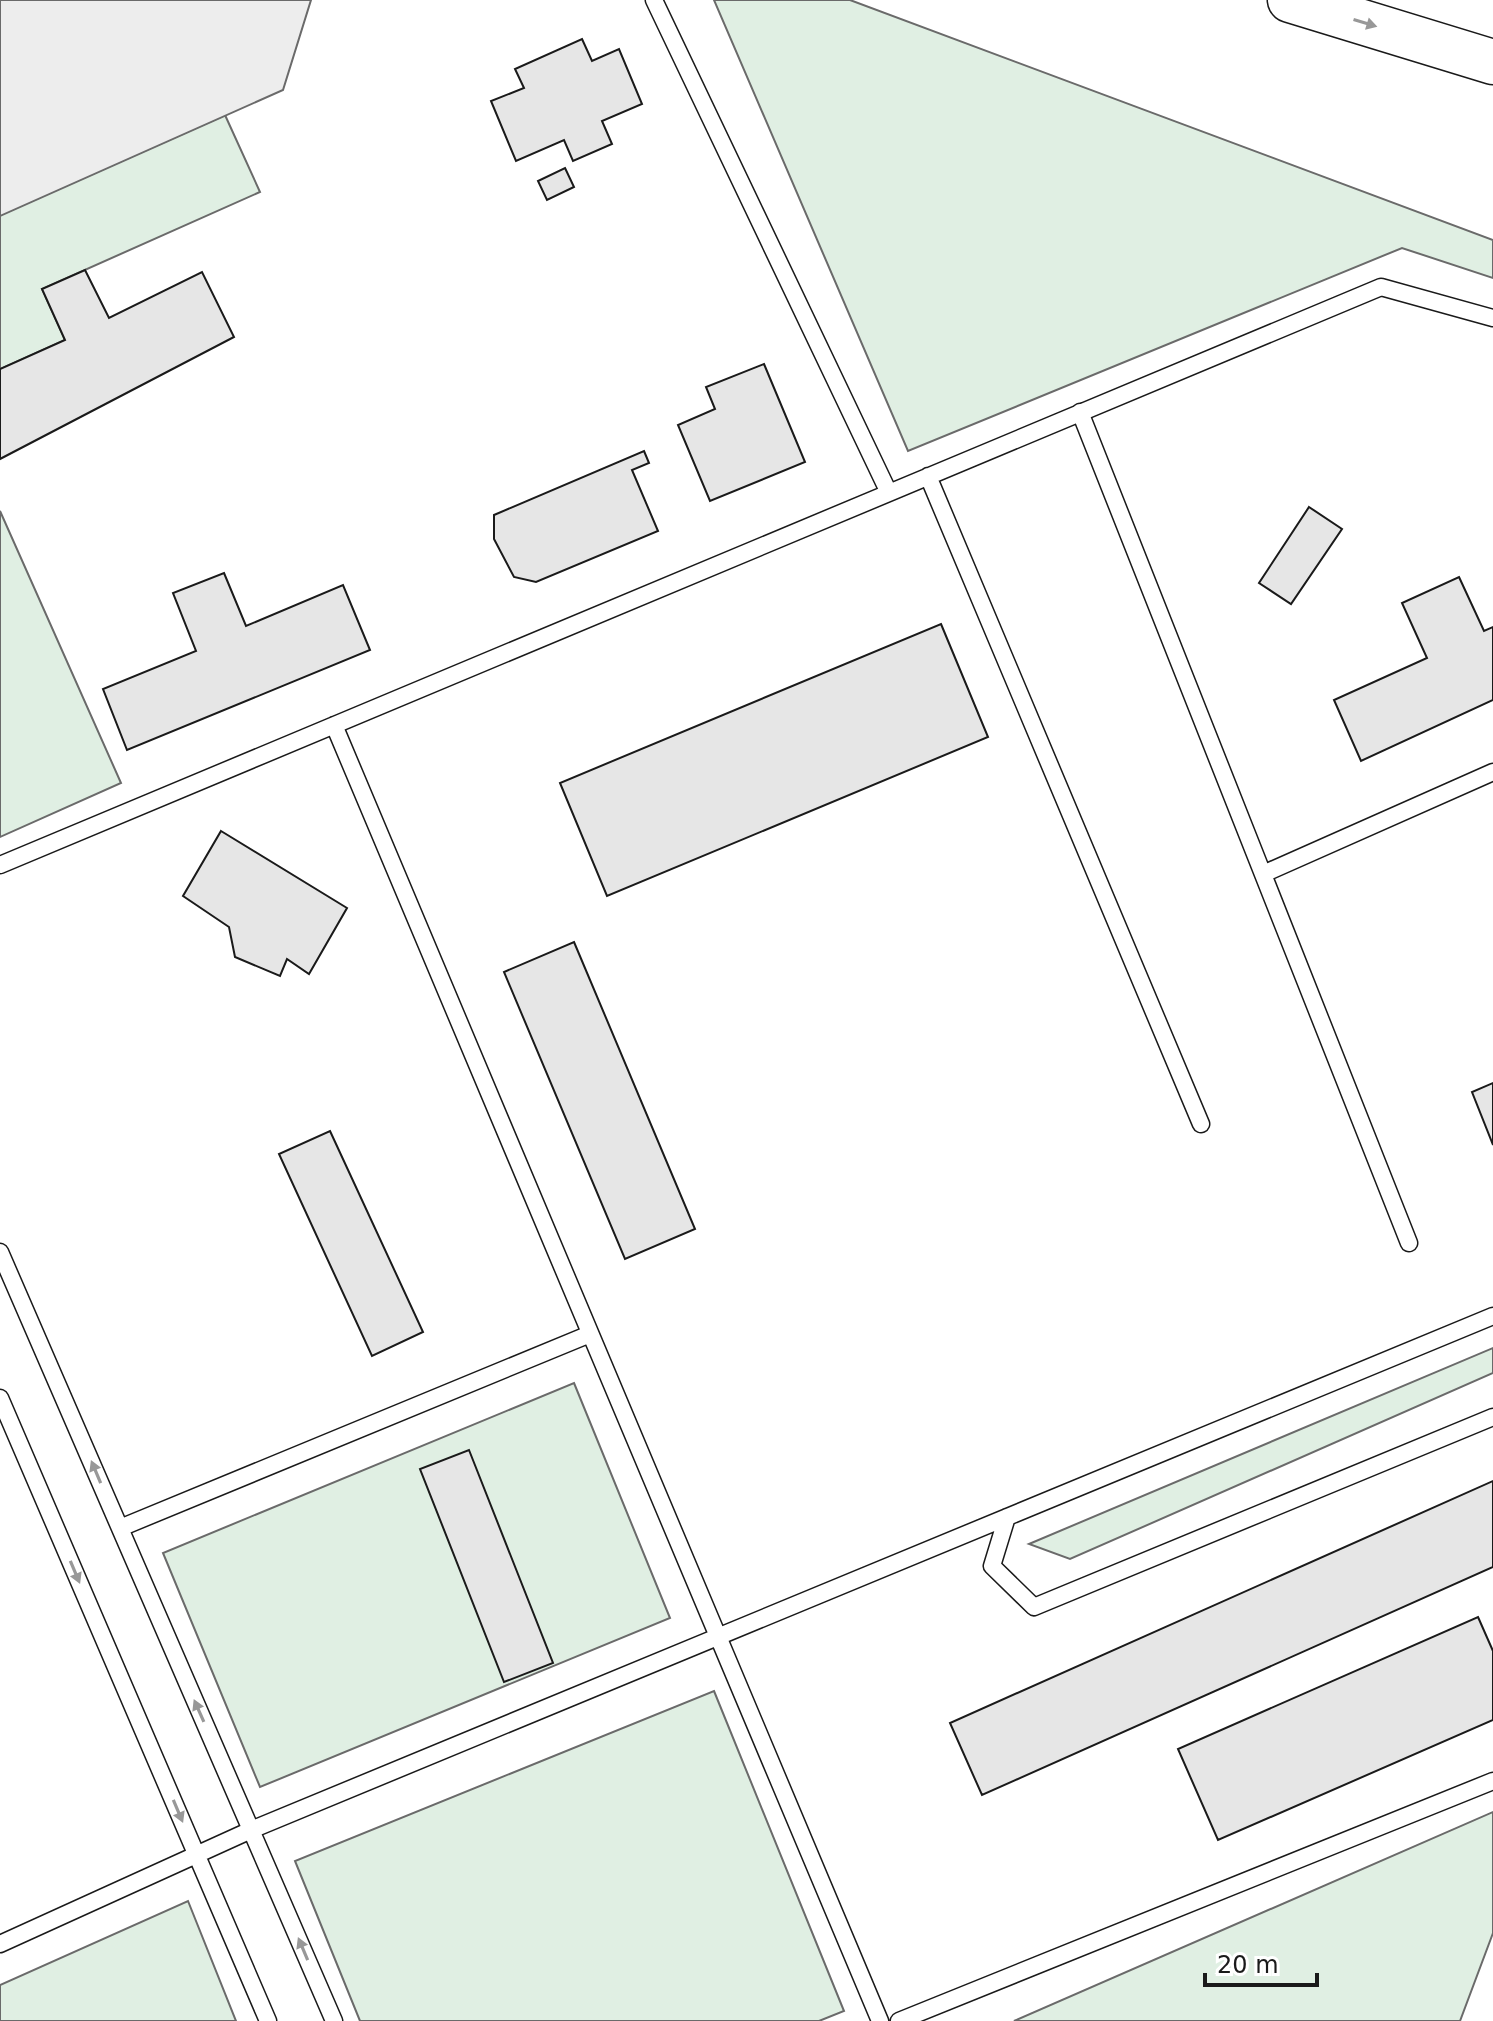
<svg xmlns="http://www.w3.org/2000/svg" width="1493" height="2021" font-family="'DejaVu Sans',sans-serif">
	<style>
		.green { fill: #e0efe3; stroke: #6a6a6a; stroke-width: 2 }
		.parking { fill: #ededed; stroke: #6a6a6a; stroke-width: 2 }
		.building { fill: #e6e6e6; stroke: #1a1a1a; stroke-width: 2 }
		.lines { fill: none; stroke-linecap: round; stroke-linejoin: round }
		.lane-casing { stroke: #1a1a1a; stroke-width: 19 }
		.primary-casing { stroke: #1a1a1a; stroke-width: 47 }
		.lane { stroke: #fff; stroke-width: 16 }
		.primary { stroke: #fff; stroke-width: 44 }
		.oneway { fill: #989898 }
	</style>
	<rect width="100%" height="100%" fill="#fff"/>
	<path class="green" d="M 714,0 L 850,0 L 1493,240 L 1493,278 L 1402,248 L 908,451 Z
		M 225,115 L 260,192 L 42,289 L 65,340 L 0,369 L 0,215 Z
		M 0,511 L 121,783 L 0,837 Z
		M 1493,1348 L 1493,1373 L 1070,1559 L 1029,1544 Z
		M 574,1383 L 670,1618 L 260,1787 L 163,1553 Z
		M 714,1691 L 844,2011 L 819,2021 L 360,2021 L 295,1861 Z
		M 1493,1812 L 1493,1933 L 1460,2021 L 1014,2021 Z
		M 188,1901 L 236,2021 L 0,2021 L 0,1985 Z"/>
	<path class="parking" d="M 0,0 L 311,0 L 283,90 L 0,216 Z"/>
	<path class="building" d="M 582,39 L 592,61 L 619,49 L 642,104 L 602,121 L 612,144 L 573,161 L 564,140 L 516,161 L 491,101 L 524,88 L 515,69 Z
		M 565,168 L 574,187 L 547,200 L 538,181 Z
		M 85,270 L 109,318 L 202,272 L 234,337 L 0,459 L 0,369 L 65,340 L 42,289 Z
		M 764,364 L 805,462 L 710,501 L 678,425 L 715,409 L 706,387 Z
		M 644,451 L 649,463 L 632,470 L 658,531 L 536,582 L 514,577 L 494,539 L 494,515 Z
		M 1309,507 L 1342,529 L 1291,604 L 1259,583 Z
		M 224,573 L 246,626 L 343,585 L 370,650 L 127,750 L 103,689 L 196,651 L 173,593 Z
		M 1459,577 L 1484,631 L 1493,627 L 1493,700 L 1361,761 L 1334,700 L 1427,658 L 1402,603 Z
		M 941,624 L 988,737 L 607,896 L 560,783 Z
		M 221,831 L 347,908 L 309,974 L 287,959 L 280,976 L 235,957 L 229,927 L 183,896 Z
		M 574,942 L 695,1229 L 625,1259 L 504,972 Z
		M 1493,1083 L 1493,1145 L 1472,1092 Z
		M 330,1131 L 423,1332 L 372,1356 L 279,1154 Z
		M 469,1450 L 553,1663 L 504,1682 L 420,1469 Z
		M 1493,1481 L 1493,1567 L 982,1795 L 950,1723 Z
		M 1478,1617 L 1493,1651 L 1493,1720 L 1218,1840 L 1178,1749 Z"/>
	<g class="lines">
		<defs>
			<path id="lane" d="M 654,0 L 889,493
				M 1080,412 L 1409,1243
				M 928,476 L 1201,1124
				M 334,725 L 880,2021
				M 0,865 L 1381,287 L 1493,318
				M 1263,874 L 1493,772
				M 0,1252 L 334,2021
				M 0,1398 L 268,2021
				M 1007,1517 L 992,1566 L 1034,1607 L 1493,1417
				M 120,1528 L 590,1334
				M 0,1944 L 251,1830 L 1493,1316
				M 899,2021 L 1493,1781"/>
			<path id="primary" d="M 1290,0 L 1493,62"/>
		</defs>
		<use href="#lane" class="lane-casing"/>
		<use href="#primary" class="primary-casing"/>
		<use href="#lane" class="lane"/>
		<use href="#primary" class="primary"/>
	</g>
	<defs><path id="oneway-solid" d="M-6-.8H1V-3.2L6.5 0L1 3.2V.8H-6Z" transform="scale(2)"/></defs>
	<g class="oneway">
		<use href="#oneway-solid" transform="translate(1365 23) rotate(17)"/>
		<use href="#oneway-solid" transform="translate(96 1472) rotate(-113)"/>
		<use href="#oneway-solid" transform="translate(75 1572) rotate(67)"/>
		<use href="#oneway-solid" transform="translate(199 1711) rotate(-114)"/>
		<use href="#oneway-solid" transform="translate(178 1811) rotate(67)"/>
		<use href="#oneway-solid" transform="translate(303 1949) rotate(-113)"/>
	</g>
	<path d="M1205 1973v12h112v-12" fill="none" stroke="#1a1a1a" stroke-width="4"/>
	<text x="1217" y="1973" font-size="24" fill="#1a1a1a" stroke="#ffffff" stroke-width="6" paint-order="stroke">20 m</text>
</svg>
